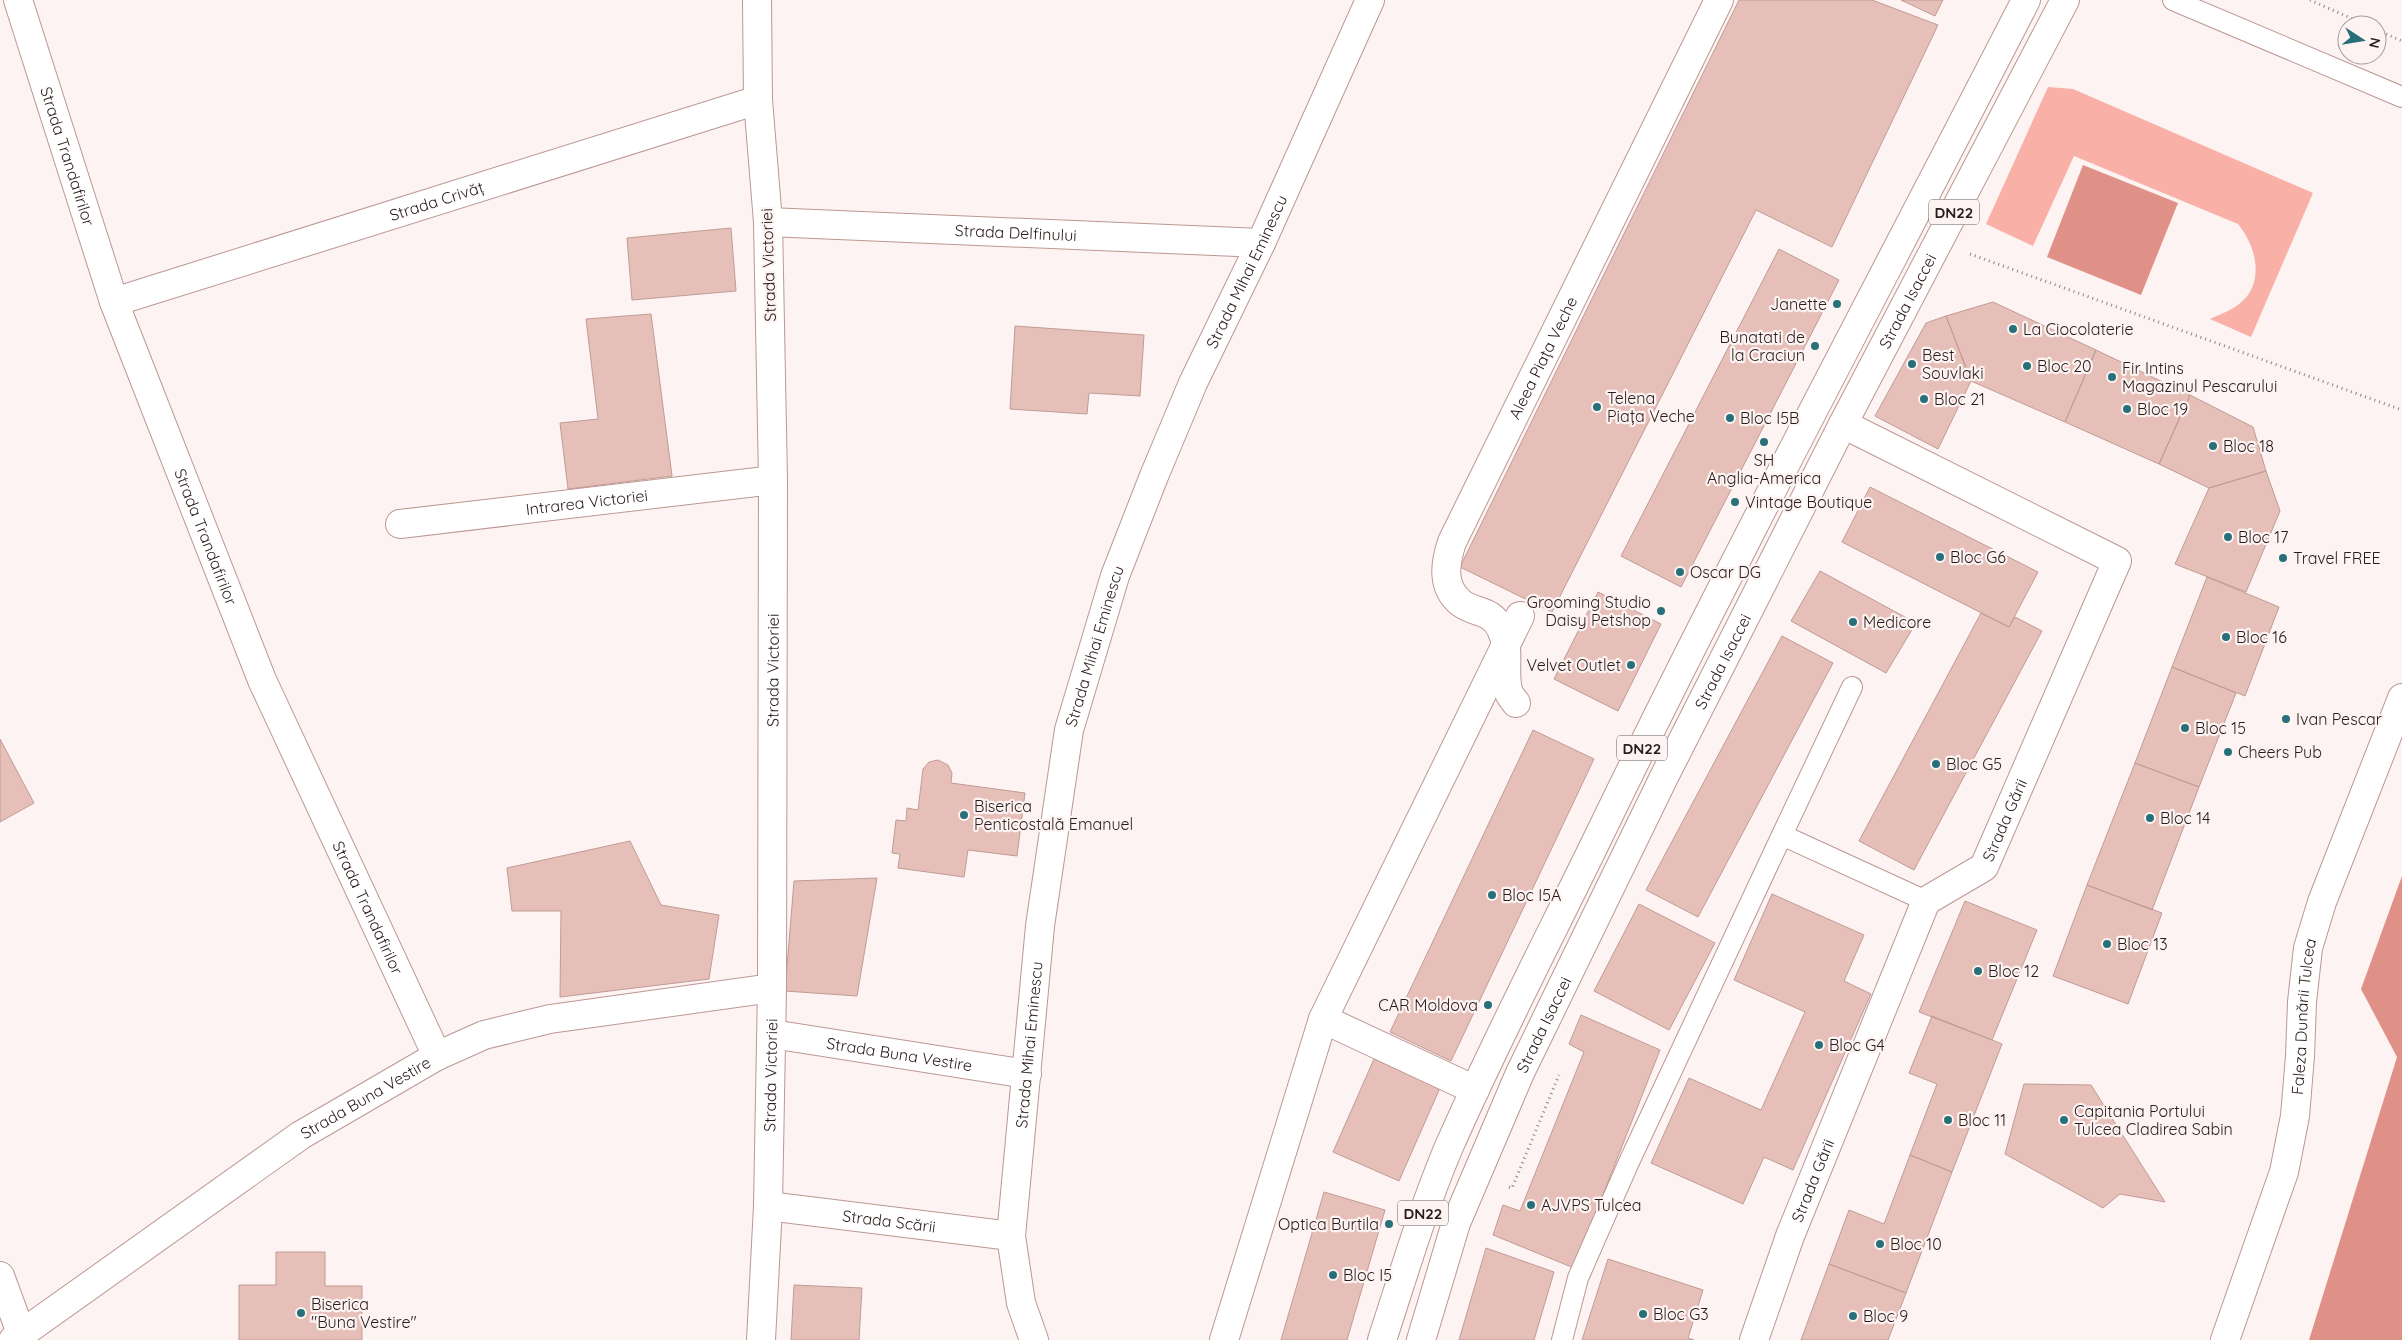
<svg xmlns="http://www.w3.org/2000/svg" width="2402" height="1340" font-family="Quicksand,sans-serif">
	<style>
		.green { fill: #f9b0a6 }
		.water { fill: #e09187 }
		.building { fill: #e7bfb9; stroke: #c19b95 }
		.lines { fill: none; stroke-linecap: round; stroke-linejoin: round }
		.service-casing { stroke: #bd9792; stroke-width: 22 }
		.pedestrian-casing { stroke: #bd9792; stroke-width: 30 }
		.minor-casing { stroke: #bd9792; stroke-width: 30 }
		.tertiary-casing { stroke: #bd9792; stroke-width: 30 }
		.primary-casing { stroke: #bd9792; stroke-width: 30 }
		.path { stroke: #918584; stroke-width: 3; stroke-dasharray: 1 4; stroke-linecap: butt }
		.service { stroke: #fff; stroke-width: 20 }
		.pedestrian { stroke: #fff; stroke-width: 28 }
		.minor { stroke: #fff; stroke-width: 28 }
		.tertiary { stroke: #fff; stroke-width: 28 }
		.primary { stroke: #fff; stroke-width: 28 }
		.poi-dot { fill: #277079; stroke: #fcf3f2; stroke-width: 2 }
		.labels { text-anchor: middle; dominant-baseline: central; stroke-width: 4.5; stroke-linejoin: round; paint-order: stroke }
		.shield { fill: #fcf3f2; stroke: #695c5b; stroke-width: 1 }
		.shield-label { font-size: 15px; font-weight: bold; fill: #2a1c1a }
		.street-label { font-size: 16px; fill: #2a1c1a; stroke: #fcf3f2 }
		.poi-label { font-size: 16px; fill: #2a1c1a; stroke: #fcf3f2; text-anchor: start }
	</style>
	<rect width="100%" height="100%" fill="#fcf3f2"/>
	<path class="green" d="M 2048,87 L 2073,89 L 2313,193 L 2251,337 L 2210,319 C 2218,315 2227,312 2235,307 C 2266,288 2258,248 2238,224 L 2074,156 L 2033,246 L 1986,224 Z"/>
	<path class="water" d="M 2083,165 L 2178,203 L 2141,295 L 2047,257 Z
		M 2402,876 L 2402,1340 L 2309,1340 L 2397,1057 L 2361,989 Z"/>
	<path class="building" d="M 1739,0 L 1872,0 L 1938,25 L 1832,247 L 1756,210 L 1552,612 L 1460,567 Z
		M 1901,0 L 1943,0 L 1935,16 Z
		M 731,228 L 736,291 L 632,300 L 627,238 Z
		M 1779,249 L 1839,280 L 1681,587 L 1621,556 Z
		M 1993,302 L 2096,350 L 2065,422 L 1971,381 L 1946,316 Z
		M 651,314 L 672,476 L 568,489 L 560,423 L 598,419 L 586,319 Z
		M 1946,316 L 1971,381 L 1938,449 L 1875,416 L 1926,323 Z
		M 1015,326 L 1144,335 L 1140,396 L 1089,393 L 1087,414 L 1010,409 Z
		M 2096,350 L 2190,395 L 2159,464 L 2065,422 Z
		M 2190,395 L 2253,427 L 2266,471 L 2209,488 L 2159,464 Z
		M 2266,471 L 2280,511 L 2246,592 L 2175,564 L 2209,488 Z
		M 1870,487 L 2038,572 L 2009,627 L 1842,542 Z
		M 1820,571 L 1916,623 L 1886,673 L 1791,621 Z
		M 2207,577 L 2279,607 L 2245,696 L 2172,667 Z
		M 1598,592 L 1661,624 L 1618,711 L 1554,679 Z
		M 1981,613 L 2009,627 L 2015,617 L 2042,631 L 1914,870 L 1859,841 Z
		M 1782,636 L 1833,663 L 1698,917 L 1646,890 Z
		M 2172,667 L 2236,693 L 2199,787 L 2135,763 Z
		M 1533,730 L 1594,759 L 1451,1061 L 1390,1032 Z
		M 0,739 L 34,803 L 0,822 Z
		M 938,760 L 948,765 L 952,773 L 951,783 L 1025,793 L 1017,856 L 968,850 L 964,877 L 898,868 L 900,854 L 892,853 L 896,820 L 906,821 L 907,808 L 918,810 L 923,769 L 929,762 Z
		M 2135,763 L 2199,787 L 2152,910 L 2087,885 Z
		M 630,841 L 661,905 L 719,915 L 709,979 L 560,997 L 561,911 L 512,911 L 507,868 Z
		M 877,878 L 857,996 L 785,991 L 794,881 Z
		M 2087,885 L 2162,913 L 2128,1004 L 2053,976 Z
		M 1772,894 L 1864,935 L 1844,981 L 1871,994 L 1793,1170 L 1764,1157 L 1743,1204 L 1651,1163 L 1689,1078 L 1761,1110 L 1805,1012 L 1734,980 Z
		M 1965,901 L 2037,930 L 1992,1040 L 1919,1012 Z
		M 1639,904 L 1715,943 L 1669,1030 L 1594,991 Z
		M 1581,1015 L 1660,1050 L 1574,1268 L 1493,1235 L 1503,1205 L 1520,1211 L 1584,1052 L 1569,1044 Z
		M 1932,1016 L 2002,1044 L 1952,1172 L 1910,1155 L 1937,1084 L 1909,1073 Z
		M 1374,1059 L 1440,1088 L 1399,1181 L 1333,1152 Z
		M 2024,1084 L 2091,1085 L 2165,1202 L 2120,1194 L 2103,1208 L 2005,1154 Z
		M 1910,1155 L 1952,1172 L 1906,1293 L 1829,1264 L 1849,1210 L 1884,1224 Z
		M 1324,1192 L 1385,1210 L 1347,1340 L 1281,1340 Z
		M 1486,1248 L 1554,1272 L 1534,1340 L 1459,1340 Z
		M 276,1252 L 325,1252 L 325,1286 L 362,1286 L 362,1340 L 239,1340 L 239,1285 L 276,1285 Z
		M 1608,1259 L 1703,1290 L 1688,1338 L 1694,1340 L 1582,1340 Z
		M 1829,1264 L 1906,1293 L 1888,1340 L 1801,1340 Z
		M 794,1285 L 862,1288 L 859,1340 L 791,1340 Z"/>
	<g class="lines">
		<defs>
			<path id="service" d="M 2173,0 L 2402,97
				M 1782,835 L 1852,687
				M 1562,1340 L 1578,1278 L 1629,1162 L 1782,835 L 1926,901"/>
			<g id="pedestrian">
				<path id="s1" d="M 2225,1340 L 2284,1172 L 2295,1116 L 2300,1056 L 2302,1002 L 2308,948 L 2322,902 L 2402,698"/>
			</g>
			<g id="minor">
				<path id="s2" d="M 18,0 L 114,302 L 262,680 L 437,1056"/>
				<path id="s3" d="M 768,222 L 1261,243"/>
				<path id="s4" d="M 114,302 L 758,100"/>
				<path id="s5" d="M 400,524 L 773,480"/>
				<path id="s6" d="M 1516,703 C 1513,699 1509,695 1508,690 C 1503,670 1511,649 1501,629 C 1491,609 1476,614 1461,603 C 1441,587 1445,563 1452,542 L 1719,0"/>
				<path d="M 1323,1019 L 1475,1090"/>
				<path id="s7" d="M 772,1034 L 1027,1074"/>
				<path id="s8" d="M 768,1206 L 1011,1236"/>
				<path d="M 0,1276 L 21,1333"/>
				<path id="s9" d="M 761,1340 L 768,1206 L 772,988"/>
				<path id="s10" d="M 1034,1340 L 1021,1303 L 1011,1236 L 1040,926 L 1069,730 L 1115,576 L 1154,476 L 1193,383 L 1261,243 L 1370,0"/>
				<path d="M 1224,1340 L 1323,1019 L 1520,616"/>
				<path id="s11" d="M 1754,1340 L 1790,1236 L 1926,901 L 1984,867 L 2117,561 L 1843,424"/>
			</g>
			<g id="tertiary">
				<path id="s12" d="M 13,1340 L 301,1135 L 437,1056 L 484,1035 L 550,1019 L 772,988 L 773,480 L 768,222 L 758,100 L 757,0"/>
			</g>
			<g id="primary">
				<path d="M 1382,1340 C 1403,1276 1422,1211 1448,1149 C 1497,1037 1554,929 1607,819 C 1741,543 1886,273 2026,0"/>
				<path id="s13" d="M 1421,1340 L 1456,1223 L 1520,1073 L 1664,777 L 1843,424 L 2065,0"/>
			</g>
		</defs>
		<use href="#service" class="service-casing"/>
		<use href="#pedestrian" class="pedestrian-casing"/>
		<use href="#minor" class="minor-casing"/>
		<use href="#tertiary" class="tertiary-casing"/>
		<use href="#primary" class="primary-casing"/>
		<path class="path" d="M 2310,0 L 2366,25
			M 2377,30 L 2402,41
			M 1970,254 L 2402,410
			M 1509,1187 L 1512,1188 L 1559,1075"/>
		<use href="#service" class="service"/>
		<use href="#pedestrian" class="pedestrian"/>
		<use href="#minor" class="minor"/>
		<use href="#tertiary" class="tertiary"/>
		<use href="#primary" class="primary"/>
	</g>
	<g class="poi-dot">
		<circle cx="1837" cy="304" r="5"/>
		<circle cx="2013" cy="329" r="5"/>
		<circle cx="1815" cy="346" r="5"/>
		<circle cx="1912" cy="364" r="5"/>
		<circle cx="2027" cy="366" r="5"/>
		<circle cx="2112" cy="377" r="5"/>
		<circle cx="1924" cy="399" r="5"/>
		<circle cx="1597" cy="407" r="5"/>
		<circle cx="2127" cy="409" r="5"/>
		<circle cx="1730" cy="418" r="5"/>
		<circle cx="1764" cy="442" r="5"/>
		<circle cx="2213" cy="446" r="5"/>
		<circle cx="1735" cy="502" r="5"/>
		<circle cx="2228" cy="537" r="5"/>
		<circle cx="1940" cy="557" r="5"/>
		<circle cx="2283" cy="558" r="5"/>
		<circle cx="1680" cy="572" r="5"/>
		<circle cx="1661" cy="611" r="5"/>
		<circle cx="1853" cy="622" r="5"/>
		<circle cx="2226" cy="637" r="5"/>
		<circle cx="1631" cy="665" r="5"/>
		<circle cx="2286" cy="719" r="5"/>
		<circle cx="2185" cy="728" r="5"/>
		<circle cx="2228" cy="752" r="5"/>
		<circle cx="1936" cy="764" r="5"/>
		<circle cx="964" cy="815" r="5"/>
		<circle cx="2150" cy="818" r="5"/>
		<circle cx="1492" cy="895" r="5"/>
		<circle cx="2107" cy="944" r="5"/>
		<circle cx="1978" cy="971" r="5"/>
		<circle cx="1488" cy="1005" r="5"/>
		<circle cx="1819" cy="1045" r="5"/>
		<circle cx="1948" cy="1120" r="5"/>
		<circle cx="2064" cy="1120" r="5"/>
		<circle cx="1531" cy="1205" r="5"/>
		<circle cx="1389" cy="1224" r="5"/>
		<circle cx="1880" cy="1244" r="5"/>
		<circle cx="1333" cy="1275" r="5"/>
		<circle cx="301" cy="1313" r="5"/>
		<circle cx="1643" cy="1314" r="5"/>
		<circle cx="1853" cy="1316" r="5"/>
	</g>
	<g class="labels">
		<g class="shield">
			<rect x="1929" y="199.5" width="50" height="25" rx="4"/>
			<rect x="1617" y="735.5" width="50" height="25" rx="4"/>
			<rect x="1398" y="1200.5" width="50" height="25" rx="4"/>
		</g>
		<g class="shield-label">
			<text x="1954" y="212">DN22</text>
			<text x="1642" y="748">DN22</text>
			<text x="1423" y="1213">DN22</text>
		</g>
		<g class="street-label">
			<text stroke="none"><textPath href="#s2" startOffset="164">Strada Trandafirilor</textPath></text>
			<text stroke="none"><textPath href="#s4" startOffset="338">Strada Crivăț</textPath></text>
			<text stroke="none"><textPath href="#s3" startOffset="248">Strada Delfinului</textPath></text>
			<text transform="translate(768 265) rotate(-92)">Strada Victoriei</text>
			<text stroke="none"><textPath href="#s10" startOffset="1109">Strada Mihai Eminescu</textPath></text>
			<text stroke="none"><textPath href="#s13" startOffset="1149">Strada Isaccei</textPath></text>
			<text stroke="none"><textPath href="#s6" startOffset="398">Aleea Piața Veche</textPath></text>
			<text stroke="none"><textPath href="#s5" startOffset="188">Intrarea Victoriei</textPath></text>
			<text stroke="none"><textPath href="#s2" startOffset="569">Strada Trandafirilor</textPath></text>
			<text stroke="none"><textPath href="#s10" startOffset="704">Strada Mihai Eminescu</textPath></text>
			<text stroke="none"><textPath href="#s13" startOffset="744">Strada Isaccei</textPath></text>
			<text stroke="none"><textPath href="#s12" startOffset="1172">Strada Victoriei</textPath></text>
			<text stroke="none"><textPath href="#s11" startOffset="590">Strada Gării</textPath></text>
			<text stroke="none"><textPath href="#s2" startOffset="974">Strada Trandafirilor</textPath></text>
			<text stroke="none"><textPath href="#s1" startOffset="335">Faleza Dunării Tulcea</textPath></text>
			<text stroke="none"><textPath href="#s13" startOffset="339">Strada Isaccei</textPath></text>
			<text stroke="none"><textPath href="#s10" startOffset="299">Strada Mihai Eminescu</textPath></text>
			<text stroke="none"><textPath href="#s7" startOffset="129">Strada Buna Vestire</textPath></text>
			<text stroke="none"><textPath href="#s9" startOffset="265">Strada Victoriei</textPath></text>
			<text stroke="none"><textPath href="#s12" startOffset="428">Strada Buna Vestire</textPath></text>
			<text stroke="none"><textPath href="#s11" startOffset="170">Strada Gării</textPath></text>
			<text stroke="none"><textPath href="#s8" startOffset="122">Strada Scării</textPath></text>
		</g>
		<g class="poi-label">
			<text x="1827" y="304" text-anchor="end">Janette</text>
			<text x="2023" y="329">La Ciocolaterie</text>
			<text x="1805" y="337" text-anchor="end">Bunatati de<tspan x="1805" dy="18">la Craciun</tspan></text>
			<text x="1922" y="355">Best<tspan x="1922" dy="18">Souvlaki</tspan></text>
			<text x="2037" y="366">Bloc 20</text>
			<text x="2122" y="368">Fir Intins<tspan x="2122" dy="18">Magazinul Pescarului</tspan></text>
			<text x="1607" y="398">Telena<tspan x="1607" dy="18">Piața Veche</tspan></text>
			<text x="1934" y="399">Bloc 21</text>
			<text x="2137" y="409">Bloc 19</text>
			<text x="1740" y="418">Bloc I5B</text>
			<text x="2223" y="446">Bloc 18</text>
			<text x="1764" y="460" text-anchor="middle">SH<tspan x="1764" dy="18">Anglia-America</tspan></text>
			<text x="1745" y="502">Vintage Boutique</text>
			<text x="2238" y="537">Bloc 17</text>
			<text x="1950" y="557">Bloc G6</text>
			<text x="2293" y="558">Travel FREE</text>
			<text x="1690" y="572">Oscar DG</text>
			<text x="1651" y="602" text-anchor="end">Grooming Studio<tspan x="1651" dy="18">Daisy Petshop</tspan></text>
			<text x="1863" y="622">Medicore</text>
			<text x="2236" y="637">Bloc 16</text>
			<text x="1621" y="665" text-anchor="end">Velvet Outlet</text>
			<text x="2296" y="719">Ivan Pescar</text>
			<text x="2195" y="728">Bloc 15</text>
			<text x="2238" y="752">Cheers Pub</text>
			<text x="1946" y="764">Bloc G5</text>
			<text x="974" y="806">Biserica<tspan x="974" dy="18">Penticostală Emanuel</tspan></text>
			<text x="2160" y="818">Bloc 14</text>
			<text x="1502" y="895">Bloc I5A</text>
			<text x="2117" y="944">Bloc 13</text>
			<text x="1988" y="971">Bloc 12</text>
			<text x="1478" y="1005" text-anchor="end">CAR Moldova</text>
			<text x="1829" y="1045">Bloc G4</text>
			<text x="2074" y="1111">Capitania Portului<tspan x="2074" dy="18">Tulcea Cladirea Sabin</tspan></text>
			<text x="1958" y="1120">Bloc 11</text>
			<text x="1541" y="1205">AJVPS Tulcea</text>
			<text x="1379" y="1224" text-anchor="end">Optica Burtila</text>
			<text x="1890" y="1244">Bloc 10</text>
			<text x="1343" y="1275">Bloc I5</text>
			<text x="311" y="1304">Biserica<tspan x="311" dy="18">"Buna Vestire"</tspan></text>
			<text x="1653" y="1314">Bloc G3</text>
			<text x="1863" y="1316">Bloc 9</text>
		</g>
	</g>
	<g transform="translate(2362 40) rotate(102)"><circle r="24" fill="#fcf3f2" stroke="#a89d9c"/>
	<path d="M0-4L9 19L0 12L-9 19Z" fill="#277079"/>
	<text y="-8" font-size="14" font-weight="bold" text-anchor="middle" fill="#2a1c1a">N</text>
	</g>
</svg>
